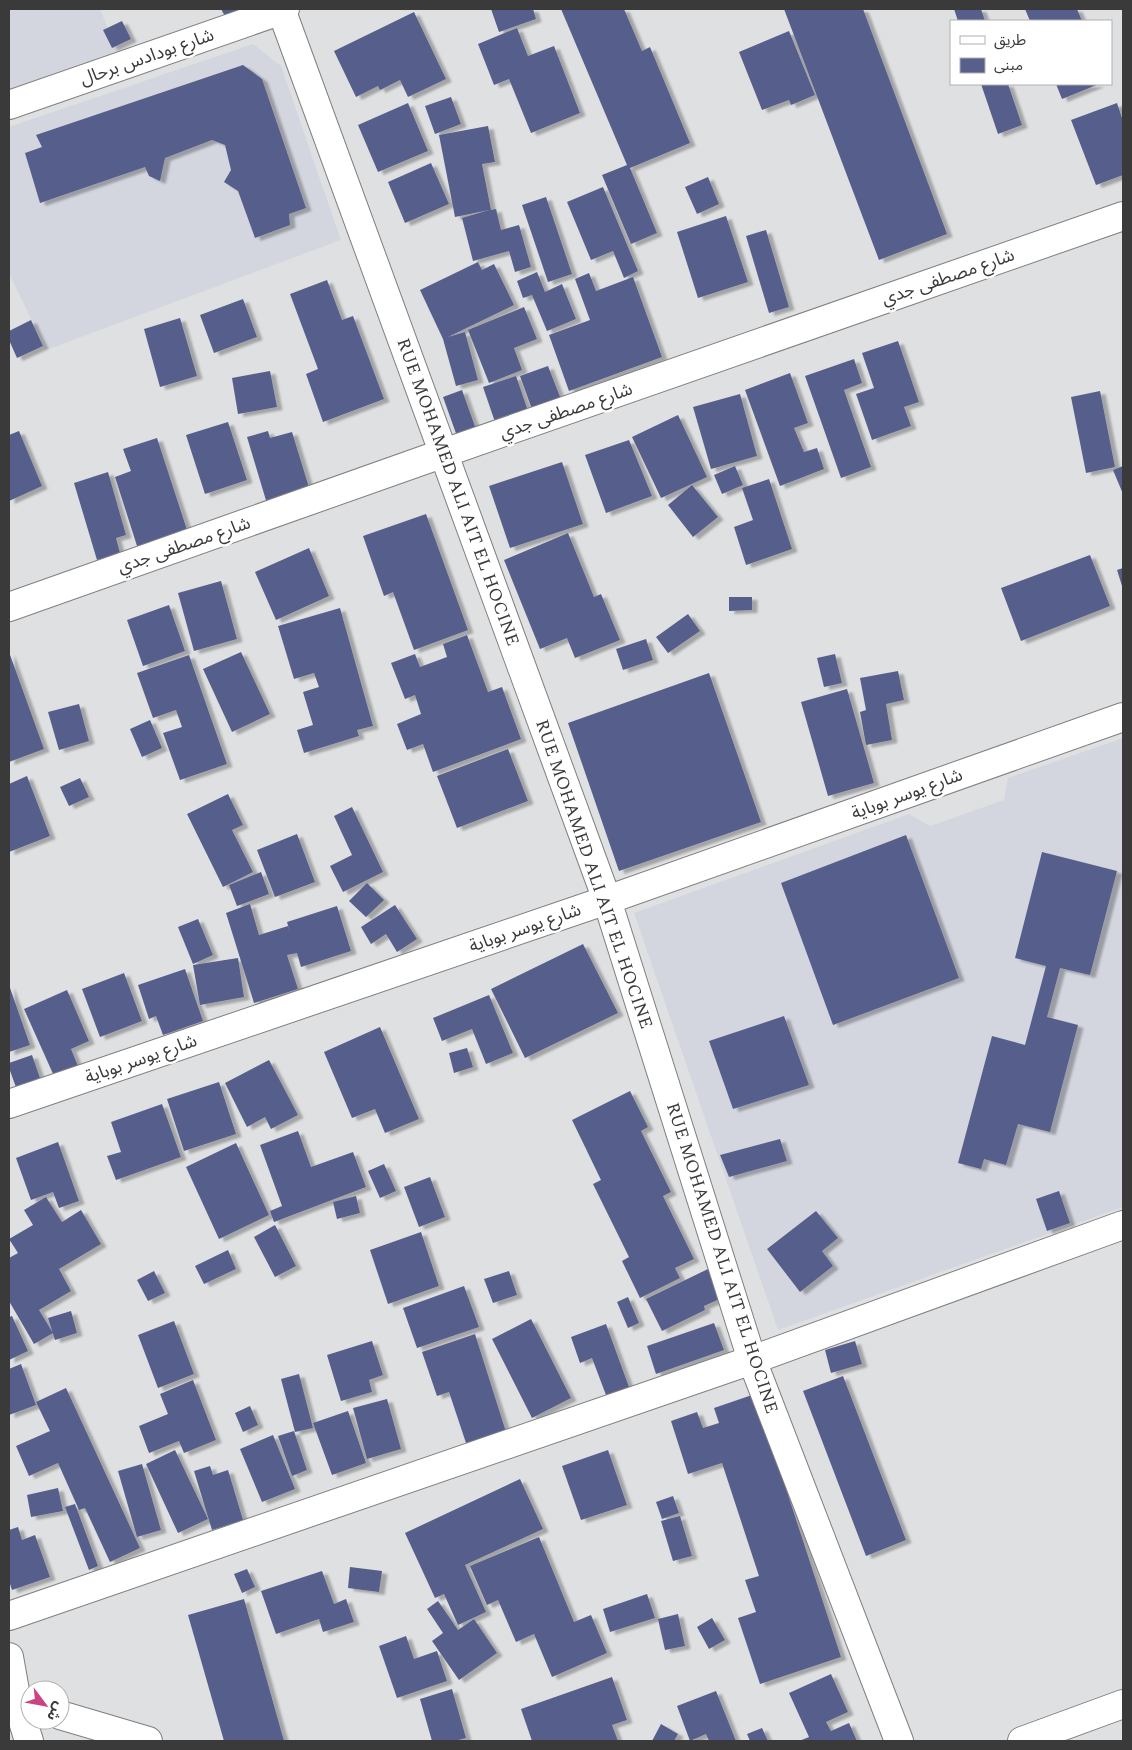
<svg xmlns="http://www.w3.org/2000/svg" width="1132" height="1750" font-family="Spectral,'Noto Sans Arabic',serif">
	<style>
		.built { fill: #d4d6df }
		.building { fill: #575f8b; filter: url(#shadow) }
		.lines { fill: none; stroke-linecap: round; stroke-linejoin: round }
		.minor-casing { stroke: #7f7f81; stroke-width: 30 }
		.minor { stroke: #fff; stroke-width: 28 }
		.labels { text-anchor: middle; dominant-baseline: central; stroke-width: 5; stroke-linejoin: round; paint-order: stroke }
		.street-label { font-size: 18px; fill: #3a3a3b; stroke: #fff }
	</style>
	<defs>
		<filter id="shadow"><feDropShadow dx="5.5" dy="3" stdDeviation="1" flood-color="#0004"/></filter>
	</defs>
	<rect width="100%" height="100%" fill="#dfe0e1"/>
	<path class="built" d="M 9,9 L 100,9 L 117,51 L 9,89 Z
		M 253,44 L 281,66 L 341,240 L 46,350 L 9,273 L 9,127 Z
		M 1123,738 L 1123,1207 L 778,1330 L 634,913 L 909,814 L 930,826 L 1004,800 L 1008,778 Z"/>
	<path class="building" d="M 221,9 L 249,9 L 227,20 Z
		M 491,9 L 533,9 L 536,19 L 499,32 Z
		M 561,9 L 624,9 L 642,51 L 650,47 L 690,143 L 630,168 L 657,233 L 631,244 L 602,175 L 627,165 Z
		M 784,9 L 863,9 L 947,234 L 879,260 Z
		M 954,9 L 981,9 L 985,21 L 958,21 Z
		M 1025,9 L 1077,9 L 1082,21 L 1030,21 Z
		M 414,12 L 446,79 L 408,97 L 400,80 L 380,90 L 378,86 L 356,97 L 334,51 Z
		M 122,21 L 131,39 L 112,48 L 103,30 Z
		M 517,28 L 528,56 L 554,46 L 580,113 L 531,133 L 509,79 L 494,85 L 478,44 Z
		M 789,31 L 815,95 L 791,105 L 789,100 L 762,110 L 739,52 Z
		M 243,65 L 262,79 L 306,208 L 289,214 L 290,225 L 255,238 L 238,191 L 224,182 L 231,170 L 225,145 L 212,140 L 165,158 L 160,181 L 149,176 L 145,167 L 40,203 L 25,153 L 42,147 L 36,135 Z
		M 981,84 L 1008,84 L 1022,125 L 998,134 Z
		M 1056,84 L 1099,84 L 1062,99 Z
		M 451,97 L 461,124 L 435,134 L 425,106 Z
		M 408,103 L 428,151 L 378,172 L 358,125 Z
		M 1117,103 L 1123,121 L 1123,175 L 1096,185 L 1071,120 Z
		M 488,126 L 495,162 L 482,164 L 491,210 L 496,209 L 501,230 L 519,225 L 531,267 L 515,272 L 509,251 L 473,261 L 462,218 L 489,210 L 455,217 L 439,135 Z
		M 431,163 L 449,204 L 405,223 L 388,182 Z
		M 708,177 L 719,204 L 697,214 L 685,187 Z
		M 603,187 L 638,271 L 624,278 L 613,251 L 591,260 L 567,202 Z
		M 546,197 L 572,274 L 548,282 L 522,205 Z
		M 726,216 L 748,282 L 698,298 L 677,232 Z
		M 766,230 L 789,307 L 769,313 L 746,236 Z
		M 478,262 L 482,270 L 494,264 L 514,305 L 448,337 L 465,332 L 478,380 L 456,386 L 443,339 L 420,290 Z
		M 537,272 L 545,292 L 562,284 L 576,319 L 547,331 L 532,295 L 523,298 L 517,281 Z
		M 589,273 L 596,291 L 633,277 L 662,357 L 569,391 L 549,335 L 590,320 L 575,279 Z
		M 327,280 L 342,320 L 353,316 L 384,399 L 323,422 L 306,374 L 318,369 L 290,294 Z
		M 243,299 L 257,337 L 214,353 L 200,315 Z
		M 524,307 L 537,339 L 514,348 L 522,370 L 489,383 L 468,330 Z
		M 180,318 L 197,376 L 160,387 L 144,329 Z
		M 31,320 L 43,346 L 17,358 L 9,340 L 9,331 Z
		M 898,341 L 919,402 L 904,407 L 911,426 L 872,440 L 856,394 L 874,388 L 862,353 Z
		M 854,359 L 862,383 L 844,390 L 871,467 L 841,478 L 805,376 Z
		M 548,366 L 562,402 L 533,412 L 520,376 Z
		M 270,371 L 277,407 L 238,414 L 232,378 Z
		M 790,373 L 808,423 L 794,428 L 804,452 L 817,448 L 824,469 L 780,486 L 745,390 Z
		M 516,376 L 528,411 L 495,422 L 483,387 Z
		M 462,390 L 477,432 L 458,439 L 443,397 Z
		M 1100,391 L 1115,467 L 1086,473 L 1071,397 Z
		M 740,394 L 757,456 L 711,469 L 693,407 Z
		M 678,415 L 707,477 L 661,498 L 632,437 Z
		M 228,422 L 247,480 L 205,494 L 186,435 Z
		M 19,431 L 42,486 L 9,501 L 9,435 Z
		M 268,431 L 270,438 L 292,432 L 311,494 L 268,507 L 247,437 Z
		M 157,438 L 188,533 L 138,549 L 115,477 L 131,471 L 123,449 Z
		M 629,440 L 652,496 L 606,513 L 585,455 Z
		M 562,462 L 583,524 L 510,548 L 489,486 Z
		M 735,466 L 743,485 L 722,494 L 714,475 Z
		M 1123,466 L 1123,494 L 1113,470 Z
		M 108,472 L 126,535 L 116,538 L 120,553 L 97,560 L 74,483 Z
		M 769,479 L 792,549 L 746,565 L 734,527 L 753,520 L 742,488 Z
		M 692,485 L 718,517 L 693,537 L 668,505 Z
		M 426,514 L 468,630 L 414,650 L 393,592 L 384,596 L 363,536 Z
		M 568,533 L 594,597 L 601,594 L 620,640 L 575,658 L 567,638 L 540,649 L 504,560 Z
		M 309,548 L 329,596 L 276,620 L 255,572 Z
		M 1090,555 L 1110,606 L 1021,641 L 1001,588 Z
		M 1123,568 L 1123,589 L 1117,570 Z
		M 221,581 L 237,639 L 194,651 L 178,593 Z
		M 729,597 L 752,597 L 752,610 L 729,611 Z
		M 169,605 L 185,651 L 143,666 L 127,620 Z
		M 340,608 L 373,726 L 357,730 L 359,736 L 304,753 L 297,730 L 313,725 L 303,692 L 319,687 L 314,673 L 294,679 L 278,626 Z
		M 688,614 L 700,631 L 668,653 L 656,637 Z
		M 467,635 L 488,692 L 502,687 L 521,739 L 433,772 L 423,744 L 407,750 L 397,724 L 421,714 L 415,695 L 405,699 L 391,663 L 415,654 L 420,667 L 447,657 L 443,644 Z
		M 646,639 L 653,660 L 623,670 L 616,649 Z
		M 9,652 L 44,749 L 9,762 Z
		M 241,652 L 270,714 L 232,732 L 203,669 Z
		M 835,654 L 842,683 L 824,687 L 817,658 Z
		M 189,655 L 227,764 L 180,780 L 163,733 L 182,727 L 176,710 L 153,718 L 137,673 Z
		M 898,671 L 904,700 L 886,704 L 892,740 L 866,745 L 860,712 L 866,710 L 860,678 Z
		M 709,673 L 761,822 L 619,871 L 568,723 Z
		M 847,689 L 874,783 L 828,796 L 801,702 Z
		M 79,704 L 89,741 L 59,750 L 48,712 Z
		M 150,720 L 162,748 L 142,757 L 130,729 Z
		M 508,749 L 528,801 L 457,828 L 437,776 Z
		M 27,776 L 50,836 L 9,852 L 9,784 Z
		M 80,778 L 89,797 L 69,806 L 60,787 Z
		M 228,794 L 243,825 L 232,830 L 253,872 L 223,887 L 187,814 Z
		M 352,807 L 383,872 L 343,892 L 330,866 L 352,855 L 334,816 Z
		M 297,834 L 315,882 L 275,897 L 257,850 Z
		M 906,835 L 959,978 L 833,1025 L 781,883 Z
		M 1042,852 L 1117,871 L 1090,975 L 1060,968 L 1047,1017 L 1078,1025 L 1050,1132 L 1018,1124 L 1006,1165 L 984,1159 L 981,1169 L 958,1163 L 992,1036 L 1025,1045 L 1046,966 L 1015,958 Z
		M 261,872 L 269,894 L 237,906 L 229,885 Z
		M 367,883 L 384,900 L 366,917 L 349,901 Z
		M 250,904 L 259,935 L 288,926 L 291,936 L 287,922 L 337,906 L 351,951 L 301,967 L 297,953 L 287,955 L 298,989 L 254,1003 L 226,913 Z
		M 395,905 L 417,939 L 397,952 L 386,934 L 371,944 L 361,927 Z
		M 198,919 L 213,955 L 193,964 L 178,927 Z
		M 583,944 L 618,1013 L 525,1058 L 491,989 Z
		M 238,958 L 244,997 L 200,1005 L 193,965 Z
		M 185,969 L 203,1021 L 163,1035 L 156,1016 L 149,1019 L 138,985 Z
		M 124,973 L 142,1021 L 100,1037 L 82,989 Z
		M 9,985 L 30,1045 L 9,1052 Z
		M 67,990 L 89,1041 L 71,1049 L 78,1066 L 54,1076 L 24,1009 Z
		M 489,995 L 513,1053 L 486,1064 L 472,1029 L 442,1041 L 433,1018 Z
		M 784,1016 L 809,1085 L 733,1109 L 709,1041 Z
		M 380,1027 L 419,1119 L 385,1133 L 375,1109 L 352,1118 L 324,1052 Z
		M 467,1048 L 473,1067 L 454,1073 L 449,1053 Z
		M 32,1055 L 41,1081 L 17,1090 L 9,1068 L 9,1063 Z
		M 269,1060 L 298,1115 L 271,1129 L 265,1117 L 247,1127 L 225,1083 Z
		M 219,1082 L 236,1134 L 184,1151 L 167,1099 Z
		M 630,1091 L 648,1127 L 641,1131 L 671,1192 L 663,1196 L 694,1259 L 675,1268 L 680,1278 L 640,1298 L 622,1261 L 629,1257 L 593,1184 L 601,1180 L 572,1120 Z
		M 162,1104 L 181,1157 L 116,1180 L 107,1156 L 121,1152 L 111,1122 Z
		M 298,1131 L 311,1167 L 353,1152 L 366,1187 L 274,1222 L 270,1211 L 282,1206 L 260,1145 Z
		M 780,1139 L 787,1161 L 729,1177 L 720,1155 Z
		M 58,1142 L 79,1201 L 59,1208 L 53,1192 L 31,1200 L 16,1158 Z
		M 236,1143 L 269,1215 L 219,1239 L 186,1167 Z
		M 384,1164 L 396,1191 L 380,1198 L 368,1171 Z
		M 430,1177 L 445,1217 L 419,1227 L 404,1187 Z
		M 1059,1191 L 1070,1223 L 1047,1231 L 1036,1199 Z
		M 356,1196 L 360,1213 L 337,1219 L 333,1202 Z
		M 46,1197 L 62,1222 L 81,1210 L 101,1244 L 59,1269 L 71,1291 L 39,1310 L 53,1333 L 34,1344 L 9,1301 L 9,1258 L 18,1253 L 9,1239 L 33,1225 L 24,1210 Z
		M 816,1211 L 838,1238 L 822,1251 L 833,1266 L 800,1292 L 767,1249 Z
		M 275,1225 L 296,1266 L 275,1277 L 254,1237 Z
		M 421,1232 L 439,1286 L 388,1304 L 370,1250 Z
		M 228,1250 L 236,1269 L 204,1284 L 195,1266 Z
		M 708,1269 L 722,1298 L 704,1306 L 705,1310 L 662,1331 L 646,1299 Z
		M 154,1271 L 165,1293 L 148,1301 L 137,1280 Z
		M 509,1271 L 517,1295 L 493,1303 L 484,1279 Z
		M 464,1286 L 479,1327 L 417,1348 L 403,1308 Z
		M 628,1297 L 639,1323 L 628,1328 L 617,1302 Z
		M 71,1311 L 77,1333 L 55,1340 L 48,1318 Z
		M 12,1316 L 28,1351 L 9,1360 L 9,1317 Z
		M 531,1319 L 571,1398 L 532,1418 L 492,1339 Z
		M 174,1321 L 194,1374 L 158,1388 L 138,1335 Z
		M 714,1323 L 724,1350 L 656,1374 L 647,1346 Z
		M 606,1324 L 629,1387 L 606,1395 L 592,1358 L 580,1363 L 571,1337 Z
		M 475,1334 L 506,1432 L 467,1446 L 449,1392 L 437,1396 L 422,1352 Z
		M 372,1341 L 383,1375 L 369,1380 L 372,1392 L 341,1401 L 327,1355 Z
		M 855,1341 L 862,1364 L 831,1373 L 825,1350 Z
		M 21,1364 L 36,1405 L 9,1415 L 9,1369 Z
		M 299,1374 L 313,1428 L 295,1432 L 281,1379 Z
		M 843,1376 L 906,1540 L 866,1556 L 803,1391 Z
		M 193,1380 L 216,1440 L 184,1453 L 179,1441 L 149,1453 L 139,1426 L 168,1414 L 160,1394 Z
		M 66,1388 L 140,1548 L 110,1562 L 85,1508 L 79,1510 L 58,1463 L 29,1476 L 16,1446 L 50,1431 L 36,1402 Z
		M 755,1394 L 841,1657 L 760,1684 L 738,1618 L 756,1612 L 745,1580 L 759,1576 L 722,1463 L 688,1474 L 671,1421 L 697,1412 L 703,1428 L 719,1423 L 714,1408 Z
		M 387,1399 L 401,1449 L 367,1459 L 353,1408 Z
		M 250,1406 L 258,1425 L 243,1432 L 235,1413 Z
		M 348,1411 L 366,1463 L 332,1475 L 313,1423 Z
		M 294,1431 L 307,1470 L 292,1476 L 278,1436 Z
		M 273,1435 L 295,1489 L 262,1502 L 240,1449 Z
		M 175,1450 L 208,1519 L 178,1533 L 146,1464 Z
		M 608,1450 L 627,1505 L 581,1520 L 562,1466 Z
		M 142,1464 L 161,1530 L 137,1537 L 118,1471 Z
		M 210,1466 L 213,1475 L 228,1470 L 243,1520 L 212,1530 L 194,1471 Z
		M 520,1479 L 543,1529 L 465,1565 L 486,1612 L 458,1625 L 444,1594 L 435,1598 L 405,1533 Z
		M 58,1488 L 63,1511 L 31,1517 L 27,1495 Z
		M 673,1496 L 679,1513 L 662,1519 L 656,1502 Z
		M 75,1504 L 98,1566 L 89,1570 L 65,1507 Z
		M 680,1516 L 692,1556 L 673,1561 L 661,1521 Z
		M 18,1527 L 22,1540 L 35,1535 L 50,1577 L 12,1590 L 9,1581 L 9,1530 Z
		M 539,1537 L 574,1622 L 591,1615 L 607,1653 L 552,1677 L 534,1634 L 516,1642 L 498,1600 L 487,1605 L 470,1566 Z
		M 350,1567 L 382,1571 L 379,1592 L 348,1588 Z
		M 247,1569 L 255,1587 L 242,1593 L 234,1574 Z
		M 322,1571 L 334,1604 L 346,1599 L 354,1622 L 323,1632 L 319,1619 L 276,1634 L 261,1591 Z
		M 647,1594 L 655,1618 L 610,1632 L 603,1609 Z
		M 244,1599 L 284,1741 L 224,1741 L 188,1615 Z
		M 438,1601 L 458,1630 L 474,1619 L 497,1653 L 459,1680 L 432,1641 L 443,1633 L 427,1609 Z
		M 678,1614 L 685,1646 L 665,1650 L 658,1619 Z
		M 712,1618 L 725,1640 L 709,1649 L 697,1627 Z
		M 406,1636 L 414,1659 L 437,1651 L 447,1681 L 397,1698 L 379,1646 Z
		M 831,1674 L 848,1712 L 826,1722 L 831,1731 L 849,1723 L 857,1741 L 799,1741 L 809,1737 L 789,1693 Z
		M 612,1677 L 627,1720 L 612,1725 L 618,1741 L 532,1741 L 521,1709 Z
		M 452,1689 L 466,1738 L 454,1741 L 432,1741 L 420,1699 Z
		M 716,1691 L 736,1741 L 709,1741 L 706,1734 L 690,1741 L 677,1706 Z
		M 661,1724 L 678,1734 L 674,1741 L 652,1741 Z
		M 762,1728 L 768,1741 L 750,1741 L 747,1734 Z"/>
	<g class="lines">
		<defs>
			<path id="minor" d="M 281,9 L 607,900 L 752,1360 L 899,1741
				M 9,105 L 285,9
				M 9,607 L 444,453 L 1123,216
				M 9,1104 L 607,900 L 1123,717
				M 9,1616 L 752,1360 L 1123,1225
				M 9,1657 L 17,1702 L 29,1741
				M 60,1715 L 148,1741
				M 1022,1741 L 1123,1704"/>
		</defs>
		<use href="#minor" class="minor-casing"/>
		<use href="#minor" class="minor"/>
	</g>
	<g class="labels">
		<g class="street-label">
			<text transform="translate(147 57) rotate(-19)">شارع بودادس برحال</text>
			<text transform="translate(948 277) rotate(-19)">شارع مصطفى جدي</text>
			<text transform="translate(566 411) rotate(-19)">شارع مصطفى جدي</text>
			<text transform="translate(458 492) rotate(70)">RUE MOHAMED ALI AIT EL HOCINE</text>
			<text transform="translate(184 545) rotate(-19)">شارع مصطفى جدي</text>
			<text transform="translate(907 794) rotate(-20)">شارع يوسر بوباية</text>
			<text transform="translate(594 874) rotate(71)">RUE MOHAMED ALI AIT EL HOCINE</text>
			<text transform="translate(525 928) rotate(-19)">شارع يوسر بوباية</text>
			<text transform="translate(141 1059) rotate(-19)">شارع يوسر بوباية</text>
			<text transform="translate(722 1258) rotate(72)">RUE MOHAMED ALI AIT EL HOCINE</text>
		</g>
	</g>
	<rect width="1132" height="1750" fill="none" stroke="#3a3a3b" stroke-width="20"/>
	<rect x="950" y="20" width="162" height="65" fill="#ffffff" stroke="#b0b0b1"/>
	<rect x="960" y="36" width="25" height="8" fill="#ffffff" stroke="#b0b0b1"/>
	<text x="994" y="45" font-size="15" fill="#3a3a3b">طريق</text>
	<rect x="960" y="58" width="25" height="15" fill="#575f8b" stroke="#b0b0b1"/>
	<text x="994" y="70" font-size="15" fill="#3a3a3b">مبنى</text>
	<g transform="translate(45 1705) rotate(122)"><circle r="24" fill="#ffffff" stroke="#b0b0b1"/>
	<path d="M0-4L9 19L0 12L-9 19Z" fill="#ca4485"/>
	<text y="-8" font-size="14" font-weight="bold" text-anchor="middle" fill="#3a3a3b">ش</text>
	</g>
</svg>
